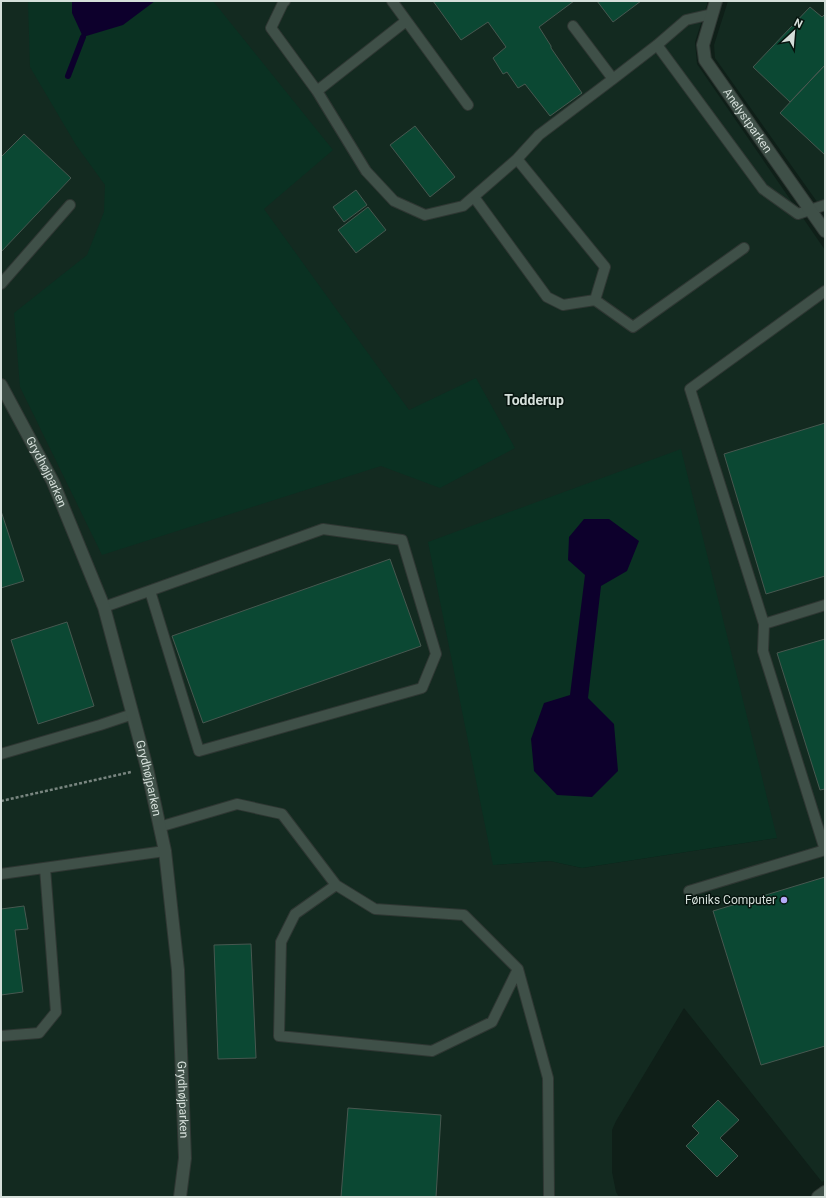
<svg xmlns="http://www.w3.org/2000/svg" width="826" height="1198" font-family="Roboto,sans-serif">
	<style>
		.built { fill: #132a20; fill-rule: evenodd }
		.green { fill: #0a3122 }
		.water { fill: #0d002c }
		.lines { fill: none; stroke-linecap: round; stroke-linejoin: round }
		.stream { stroke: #0d002c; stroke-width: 6 }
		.building { fill: #0b4833; stroke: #475850 }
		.lane-casing { stroke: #2f3733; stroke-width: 12 }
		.street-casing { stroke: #2f3733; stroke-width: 14 }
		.path { stroke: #798680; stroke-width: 2.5; stroke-dasharray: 3 2; stroke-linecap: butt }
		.lane { stroke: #3f5048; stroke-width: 10 }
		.street { stroke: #3f5048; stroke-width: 12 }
		.poi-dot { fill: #b6abf8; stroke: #07150f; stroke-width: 1.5 }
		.labels { text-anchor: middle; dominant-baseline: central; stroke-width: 3; stroke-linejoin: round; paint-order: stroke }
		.street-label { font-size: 12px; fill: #d5dfda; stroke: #07150f }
		.poi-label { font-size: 12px; fill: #d5dfda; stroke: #07150f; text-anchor: end }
		.quarter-label { font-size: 14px; font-weight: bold; fill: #d5dfda; stroke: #07150f }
	</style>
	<rect width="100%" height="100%" fill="#0f1f18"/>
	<path class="built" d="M 1,1 L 708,1 L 695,42 L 697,64 L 825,250 L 825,1180 L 822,1182 L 684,1008 L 616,1121 L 612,1130 L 612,1172 L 616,1192 L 619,1197 L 1,1197 ZM 777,838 L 582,868 L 550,861 L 493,865 Z
		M 728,1 L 825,1 L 825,213 L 715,58 L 714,45 Z"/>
	<path class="green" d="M 28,1 L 213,1 L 333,150 L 264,209 L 409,410 L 476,378 L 515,448 L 440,488 L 381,466 L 102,555 L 20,387 L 14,313 L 87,255 L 104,212 L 105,185 L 76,145 L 30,67 Z
		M 681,449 L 777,838 L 582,868 L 550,861 L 493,865 L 428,542 Z"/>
	<path class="water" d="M 72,1 L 155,1 L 123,25 L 83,37 L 72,13 Z
		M 584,519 L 609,519 L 639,541 L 627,571 L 601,586 L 588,698 L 614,724 L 618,771 L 592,797 L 557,795 L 534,771 L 531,739 L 544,703 L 570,695 L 585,575 L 568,560 L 569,537 Z"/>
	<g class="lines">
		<path class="stream" d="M 68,76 L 83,37"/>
	</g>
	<path class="building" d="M 433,1 L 574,1 L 539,27 L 551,46 L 551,48 L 582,93 L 550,116 L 525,84 L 518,88 L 507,72 L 503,74 L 493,58 L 506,47 L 488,22 L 461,40 Z
		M 597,1 L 641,1 L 613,22 Z
		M 810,7 L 822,17 L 825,14 L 825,65 L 790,102 L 753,67 Z
		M 825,65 L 825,155 L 780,113 Z
		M 415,126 L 455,177 L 430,197 L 390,145 Z
		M 24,134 L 71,178 L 1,252 L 1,157 Z
		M 356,190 L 367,205 L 344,222 L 333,207 Z
		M 368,207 L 386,230 L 356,253 L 338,230 Z
		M 825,423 L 825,576 L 766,594 L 724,454 Z
		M 1,511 L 24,581 L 1,588 Z
		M 390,559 L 421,646 L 203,723 L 172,636 Z
		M 67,622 L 94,706 L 38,724 L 11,640 Z
		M 825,639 L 825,789 L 820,790 L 777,653 Z
		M 825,877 L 825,1046 L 761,1065 L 713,911 Z
		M 24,906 L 28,929 L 15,930 L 23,992 L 1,995 L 1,909 Z
		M 251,944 L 256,1058 L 218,1059 L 214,945 Z
		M 718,1100 L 739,1120 L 720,1138 L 738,1156 L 717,1177 L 686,1146 L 699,1133 L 692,1126 Z
		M 348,1108 L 441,1115 L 436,1197 L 341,1197 Z"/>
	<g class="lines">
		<defs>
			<path id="lane" d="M 285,1 L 283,3 L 271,28 L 317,91
				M 392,1 L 468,105
				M 406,21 L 317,91 L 366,171 L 394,201 L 425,215 L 463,206 L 517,159 L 539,135 L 613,79
				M 573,26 L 613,79 L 657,45 L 686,20 L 712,14
				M 657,45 L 763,189 L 798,214 L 825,205
				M 517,159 L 605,267 L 595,300 L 633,327 L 744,248
				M 474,197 L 547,297 L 563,305 L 595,300
				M 1,284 L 70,205
				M 104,607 L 323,529 L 402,540 L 436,654 L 422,688 L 199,751 L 150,591
				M 764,624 L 825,605
				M 1,754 L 100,725 L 133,714
				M 159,827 L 237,804 L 282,814 L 336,885 L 375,909 L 464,915 L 518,969 L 548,1078 L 549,1197
				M 825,850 L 763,651 L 764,624 L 690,389 L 825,291
				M 1,874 L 165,851
				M 336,885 L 295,914 L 281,942 L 279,1036 L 432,1051 L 492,1022 L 518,969
				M 689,891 L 825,850
				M 1,1036 L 39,1033 L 56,1012 L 45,868"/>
			<g id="street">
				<path id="s1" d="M 716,1 L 703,45 L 705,60 L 825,231"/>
				<path id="s2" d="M 1,385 L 53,482 L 104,607 L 147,768 L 165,851 L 178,970 L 185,1158 L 180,1197"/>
				<path d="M 818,1197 L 825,1192"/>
			</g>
		</defs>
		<use href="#lane" class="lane-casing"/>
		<use href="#street" class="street-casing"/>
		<path class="path" d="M 1,801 L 131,772"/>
		<use href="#lane" class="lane"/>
		<use href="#street" class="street"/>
	</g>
	<circle class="poi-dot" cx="784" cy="900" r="4"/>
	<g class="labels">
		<g class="street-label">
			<text stroke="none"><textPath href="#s1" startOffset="135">Anelystparken</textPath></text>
			<text stroke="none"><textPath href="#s2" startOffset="98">Grydhøjparken</textPath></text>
			<text stroke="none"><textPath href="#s2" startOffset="422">Grydhøjparken</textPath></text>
			<text stroke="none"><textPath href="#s2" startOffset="746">Grydhøjparken</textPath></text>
		</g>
		<g class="poi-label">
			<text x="776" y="900">Føniks Computer</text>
		</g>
		<g class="quarter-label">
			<text x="534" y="400">Todderup</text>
		</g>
	</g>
	<rect width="826" height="1198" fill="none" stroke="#d5dfda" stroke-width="4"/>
	<g transform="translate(794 32) rotate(26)" stroke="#07150f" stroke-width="3" paint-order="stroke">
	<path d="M0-3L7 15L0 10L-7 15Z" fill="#d5dfda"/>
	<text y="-6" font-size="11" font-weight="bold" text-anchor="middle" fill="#d5dfda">N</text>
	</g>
</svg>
